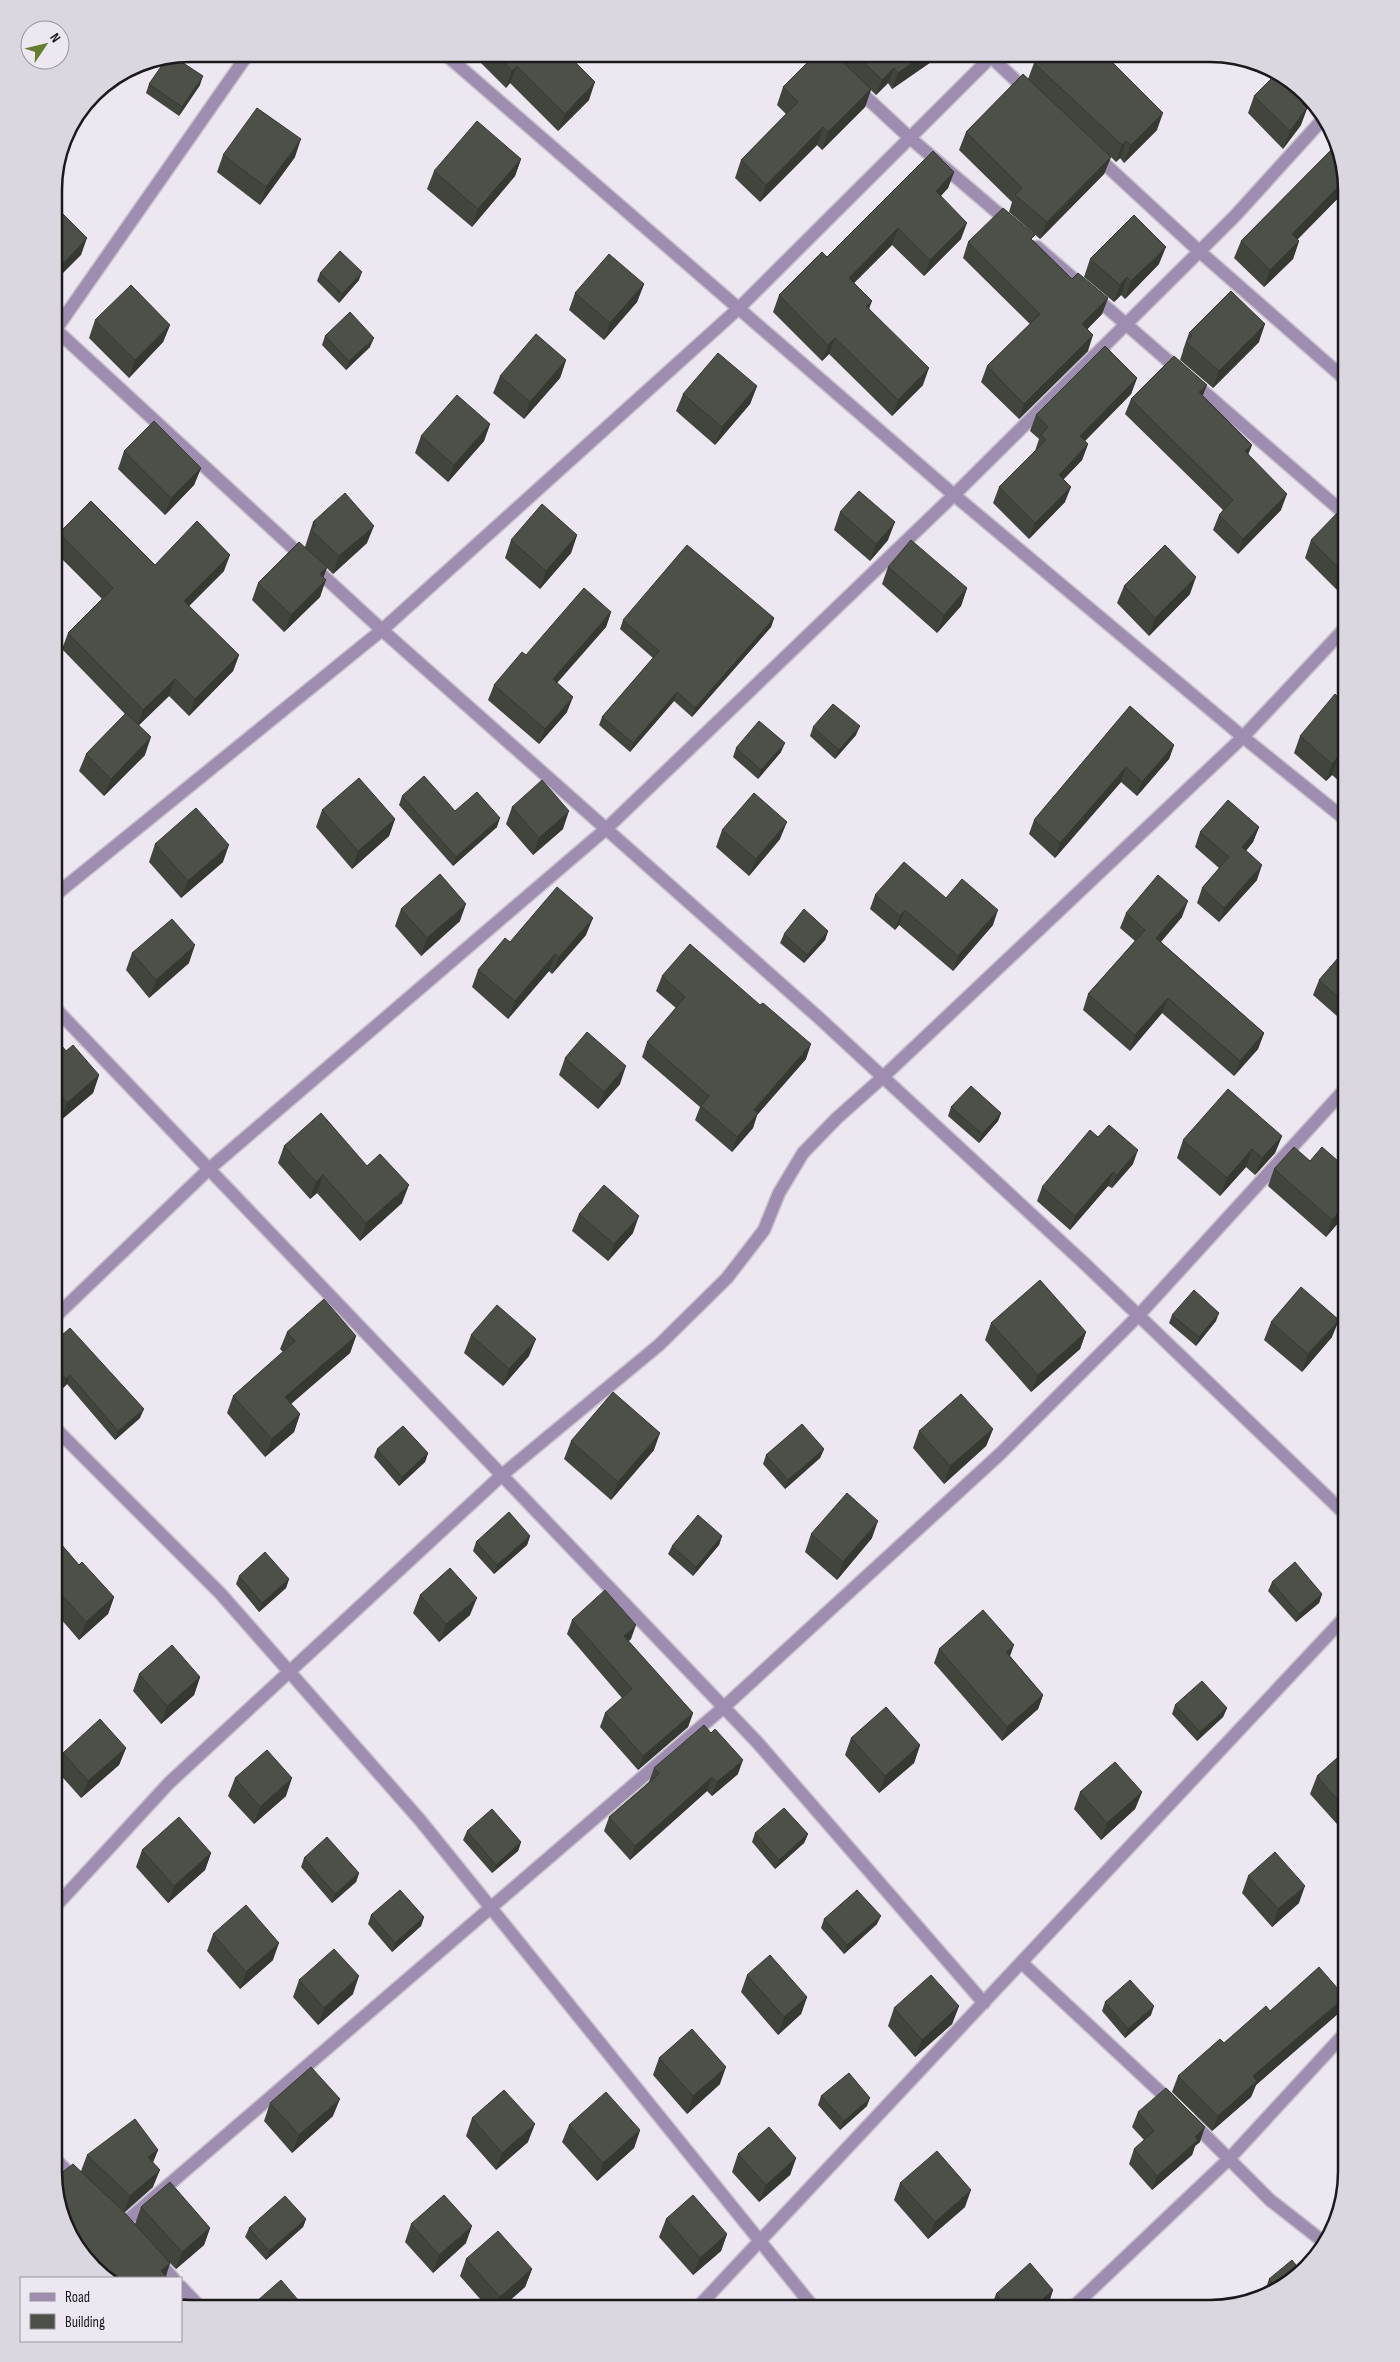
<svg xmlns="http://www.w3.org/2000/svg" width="1400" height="2362" font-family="'Sofia Sans Condensed',sans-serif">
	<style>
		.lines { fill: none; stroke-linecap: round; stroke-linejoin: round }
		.minor-casing { stroke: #c6c2cb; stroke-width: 15 }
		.minor { stroke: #9f8cb1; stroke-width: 12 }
		.wall { fill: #42453e }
		.shaded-wall { fill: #363832 }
		.building { fill: #4d5048; stroke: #363832 }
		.rim { fill: none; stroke: #1b191c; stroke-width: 2.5 }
	</style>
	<rect width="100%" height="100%" fill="#ece7f1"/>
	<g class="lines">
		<defs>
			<path id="minor" d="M 445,54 L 954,495 L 1243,737 L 1346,820
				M 991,57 L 1028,92
				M 855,87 L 910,138 L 1011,224
				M 1095,155 L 1199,251 L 1346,380
				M 1037,247 L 1346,515
				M 54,328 L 382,630 L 818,1017 L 1085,1264 L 1346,1515
				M 54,332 L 248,54
				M 54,896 L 382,630 L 739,308 L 994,54
				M 54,1007 L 757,1742 L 984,2003
				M 54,1318 L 209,1169 L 606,829 L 954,495 L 1235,216 L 1323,119
				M 54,1427 L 220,1593 L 420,1820 L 814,2308
				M 54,1908 L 169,1783 L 502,1475 L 659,1345 L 727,1278 L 764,1230 L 779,1193 L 803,1153 L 837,1118 L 883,1077 L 1243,737 L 1346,627
				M 1022,1963 L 1172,2103
				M 1192,2122 L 1270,2200 L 1325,2243
				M 54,2158 L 77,2181
				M 123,2224 L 724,1707 L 1000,1454 L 1138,1316 L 1346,1088
				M 157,2260 L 173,2278
				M 181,2287 L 201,2308
				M 697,2308 L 1346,1616
				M 1072,2308 L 1229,2159 L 1346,2032"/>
		</defs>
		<use href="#minor" class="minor-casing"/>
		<use href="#minor" class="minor"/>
	</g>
	<path class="wall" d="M 472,54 L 567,54 L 589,100 L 558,131 L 510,83 L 506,88 Z
		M 839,54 L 933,54 L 931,62 L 892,89 L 888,83 L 876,95 L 871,90 L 865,107 L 822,150 L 817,145 L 760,202 L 735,178 L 741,160 L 786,114 L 777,105 L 783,87 L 838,58 Z
		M 1037,55 L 1110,60 L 1157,130 L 1124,163 L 1120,158 L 1116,162 L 1111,157 L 1104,174 L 1040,239 L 1009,212 L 1012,202 L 959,150 L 966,132 L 1028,79 Z
		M 149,84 L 200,85 L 179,116 L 146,93 Z
		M 1254,96 L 1301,125 L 1283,149 L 1248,113 Z
		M 1336,145 L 1346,190 L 1297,240 L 1299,241 L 1293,259 L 1264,287 L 1234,258 L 1241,241 Z
		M 223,155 L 295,157 L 260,205 L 217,172 Z
		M 521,159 L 515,176 L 472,227 L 427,189 L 434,171 Z
		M 954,172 L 948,188 L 941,196 L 961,239 L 924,276 L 892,245 L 854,283 L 869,308 L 923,385 L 892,416 L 829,354 L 822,361 L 773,312 L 779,295 L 827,257 Z
		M 1033,240 L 1072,279 L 1108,298 L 1102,314 L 1087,329 L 1088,351 L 1019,419 L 981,382 L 987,366 L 1030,324 L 963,258 L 968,242 Z
		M 1090,259 L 1159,264 L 1125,299 L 1121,295 L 1114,302 L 1084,277 Z
		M 320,273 L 359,280 L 339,303 L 317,281 Z
		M 644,284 L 637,302 L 604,340 L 569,310 L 575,293 Z
		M 95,320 L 170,325 L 163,342 L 129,378 L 89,338 Z
		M 1189,333 L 1259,342 L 1213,388 L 1180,360 L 1183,351 L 1183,350 Z
		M 325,336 L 370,347 L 346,370 L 322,345 Z
		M 566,360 L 560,378 L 524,419 L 493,393 L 500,376 Z
		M 1137,378 L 1131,394 L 1085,441 L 1088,444 L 1082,460 L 1064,479 L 1065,502 L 1029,539 L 993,503 L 999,487 L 1035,451 L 1039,439 L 1030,431 L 1036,415 Z
		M 757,386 L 750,404 L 715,445 L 676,411 L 683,394 Z
		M 1203,396 L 1252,445 L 1248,454 L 1281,510 L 1238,554 L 1213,530 L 1219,515 L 1223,510 L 1125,414 L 1131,399 Z
		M 490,424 L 484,441 L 448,482 L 415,453 L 421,436 Z
		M 124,451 L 201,468 L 194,485 L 165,515 L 118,469 Z
		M 1346,510 L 1346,581 L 1337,590 L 1305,558 L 1311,540 Z
		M 840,512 L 888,540 L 870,561 L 834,530 Z
		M 313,522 L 367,543 L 333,574 L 327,568 L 323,577 L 320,597 L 284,632 L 252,600 L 258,583 L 305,547 Z
		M 59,533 L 155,565 L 224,571 L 189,606 L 239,655 L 233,671 L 189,716 L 169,696 L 139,725 L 145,755 L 104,796 L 79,771 L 86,754 L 125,714 L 62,649 L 68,633 L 102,599 L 54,551 L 54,546 Z
		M 577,535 L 571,553 L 540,589 L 505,558 L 511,540 Z
		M 888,567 L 967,588 L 961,606 L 937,633 L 882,584 Z
		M 1124,586 L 1190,594 L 1149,636 L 1117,603 Z
		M 611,612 L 606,627 L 557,683 L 567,712 L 539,744 L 488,700 L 494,685 L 526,655 Z
		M 774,618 L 771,627 L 692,717 L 674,701 L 630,752 L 599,725 L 602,717 L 653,658 L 620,629 L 623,620 Z
		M 1346,704 L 1346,787 L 1332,775 L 1326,781 L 1294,753 L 1300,736 Z
		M 1130,706 L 1174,745 L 1169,759 L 1137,796 L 1121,782 L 1055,858 L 1029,834 L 1034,820 Z
		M 813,727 L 856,735 L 835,759 L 810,736 Z
		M 736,748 L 781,752 L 758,779 L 733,757 Z
		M 402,796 L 497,827 L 453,866 L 399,805 Z
		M 512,807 L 563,829 L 533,855 L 506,824 Z
		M 322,810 L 395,819 L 389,836 L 352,869 L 316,827 Z
		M 1259,827 L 1253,842 L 1246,851 L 1257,880 L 1219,922 L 1197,903 L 1202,888 L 1219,868 L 1195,847 L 1200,832 Z
		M 722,830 L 780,839 L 749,876 L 716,847 Z
		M 155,844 L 223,862 L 181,898 L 149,862 Z
		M 875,895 L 946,898 L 993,925 L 953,971 L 899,925 L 895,930 L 870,909 Z
		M 401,909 L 460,921 L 421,956 L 395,926 Z
		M 1126,913 L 1182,917 L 1161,942 L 1264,1033 L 1258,1049 L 1234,1076 L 1162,1013 L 1130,1051 L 1083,1010 L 1088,994 L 1135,941 L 1120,928 Z
		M 828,931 L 825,940 L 804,963 L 780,943 L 784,934 Z
		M 586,935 L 552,974 L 549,971 L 508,1019 L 472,987 L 478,970 L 510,942 Z
		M 1346,949 L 1346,1024 L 1313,995 L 1319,980 Z
		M 132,953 L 189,963 L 149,998 L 126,970 Z
		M 662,976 L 806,1059 L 757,1115 L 753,1128 L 732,1152 L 695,1120 L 700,1107 L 642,1057 L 647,1042 L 676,1008 L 656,991 Z
		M 54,1036 L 66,1051 L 99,1075 L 93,1093 L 61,1120 L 54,1112 Z
		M 565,1058 L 620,1084 L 598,1109 L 559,1075 Z
		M 951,1107 L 1001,1113 L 998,1121 L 979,1143 L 948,1116 Z
		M 1282,1136 L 1275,1153 L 1255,1175 L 1246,1167 L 1220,1196 L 1177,1158 L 1183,1140 Z
		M 1098,1137 L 1133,1164 L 1112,1188 L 1108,1186 L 1070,1230 L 1037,1201 L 1042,1187 Z
		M 284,1146 L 367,1166 L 402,1203 L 360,1241 L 317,1193 L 310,1199 L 278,1163 Z
		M 1310,1161 L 1346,1168 L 1346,1214 L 1326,1237 L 1268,1186 L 1274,1169 Z
		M 579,1214 L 633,1233 L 608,1261 L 572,1231 Z
		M 1172,1315 L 1216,1321 L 1196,1346 L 1169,1323 Z
		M 1271,1322 L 1332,1337 L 1302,1372 L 1264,1340 Z
		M 991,1323 L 1086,1332 L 1080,1349 L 1031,1392 L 985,1340 Z
		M 287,1332 L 356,1336 L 350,1353 L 291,1404 L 300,1414 L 294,1432 L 265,1457 L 227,1413 L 233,1396 L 283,1352 L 280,1349 Z
		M 471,1335 L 529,1356 L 503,1386 L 464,1353 Z
		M 54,1342 L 140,1418 L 115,1440 L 67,1384 L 63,1388 L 54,1377 Z
		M 993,1429 L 986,1446 L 944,1484 L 913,1448 L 919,1431 Z
		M 571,1441 L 654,1450 L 611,1500 L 564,1459 Z
		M 377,1449 L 428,1453 L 425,1462 L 399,1486 L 374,1457 Z
		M 824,1449 L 820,1458 L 785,1489 L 763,1464 L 766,1455 Z
		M 811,1534 L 872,1538 L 837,1580 L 805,1552 Z
		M 54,1536 L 79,1565 L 114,1597 L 108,1614 L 79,1640 L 54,1611 Z
		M 530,1536 L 527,1545 L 494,1574 L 473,1551 L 476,1542 Z
		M 722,1536 L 719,1545 L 693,1576 L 668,1554 L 672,1546 Z
		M 239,1576 L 289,1579 L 286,1588 L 259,1612 L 236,1584 Z
		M 1272,1582 L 1322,1594 L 1319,1603 L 1296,1622 L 1268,1591 Z
		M 420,1595 L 470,1615 L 439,1642 L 413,1613 Z
		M 572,1620 L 631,1639 L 628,1641 L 693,1713 L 688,1727 L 638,1770 L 600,1727 L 605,1713 L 622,1698 L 567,1634 Z
		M 939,1649 L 1010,1656 L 1043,1695 L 1038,1709 L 1002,1741 L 934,1663 Z
		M 139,1674 L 200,1677 L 194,1695 L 161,1724 L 133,1691 Z
		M 1175,1705 L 1227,1708 L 1223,1717 L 1197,1741 L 1172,1714 Z
		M 851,1738 L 920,1745 L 914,1763 L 879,1793 L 845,1755 Z
		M 126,1748 L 119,1765 L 81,1798 L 56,1770 L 63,1753 Z
		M 1346,1750 L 1346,1832 L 1345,1833 L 1310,1794 L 1317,1776 Z
		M 654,1768 L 738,1774 L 712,1796 L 707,1791 L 630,1860 L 604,1831 L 609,1817 L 649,1782 Z
		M 235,1778 L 286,1796 L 254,1824 L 228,1796 Z
		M 1080,1792 L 1142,1792 L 1135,1809 L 1101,1840 L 1074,1809 Z
		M 467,1831 L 521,1842 L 518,1851 L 492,1873 L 463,1840 Z
		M 755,1833 L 808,1834 L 804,1843 L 775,1869 L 752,1842 Z
		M 142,1850 L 211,1853 L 205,1870 L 168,1903 L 136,1867 Z
		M 304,1858 L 359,1873 L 356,1882 L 332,1903 L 301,1867 Z
		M 1248,1876 L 1299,1903 L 1272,1927 L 1242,1893 Z
		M 371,1915 L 424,1917 L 421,1926 L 392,1952 L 368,1924 Z
		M 824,1919 L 877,1924 L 844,1954 L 821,1928 Z
		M 213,1934 L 273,1960 L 240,1989 L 207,1951 Z
		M 747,1975 L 807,1997 L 801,2014 L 778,2035 L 741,1992 Z
		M 299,1980 L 353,1994 L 318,2025 L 293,1997 Z
		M 1105,2002 L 1151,2015 L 1125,2038 L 1102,2011 Z
		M 959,2006 L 952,2024 L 915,2057 L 888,2026 L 894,2008 Z
		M 1270,2011 L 1340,2012 L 1256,2085 L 1251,2097 L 1212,2131 L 1172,2092 L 1178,2076 Z
		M 659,2058 L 720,2084 L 687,2114 L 653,2075 Z
		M 821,2096 L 867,2106 L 840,2130 L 818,2105 Z
		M 270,2103 L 333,2116 L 292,2153 L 264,2121 Z
		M 1138,2112 L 1200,2142 L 1195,2146 L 1192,2155 L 1152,2190 L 1129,2164 L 1134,2149 L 1144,2140 L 1132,2127 Z
		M 472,2118 L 528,2142 L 496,2170 L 466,2136 Z
		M 569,2125 L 640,2130 L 634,2148 L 597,2181 L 562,2142 Z
		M 158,2150 L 153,2162 L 153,2187 L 124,2213 L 135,2224 L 141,2207 L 210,2228 L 204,2245 L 176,2269 L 170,2263 L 166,2276 L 60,2174 L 81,2171 L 87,2155 Z
		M 738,2154 L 796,2158 L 790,2175 L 759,2202 L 732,2172 Z
		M 900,2183 L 965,2207 L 928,2239 L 894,2200 Z
		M 306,2219 L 303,2227 L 266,2260 L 245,2237 L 249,2228 Z
		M 666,2219 L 727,2234 L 721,2251 L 693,2275 L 659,2237 Z
		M 411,2224 L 466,2243 L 433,2273 L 405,2242 Z
		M 466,2259 L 532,2269 L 525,2287 L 501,2308 L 488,2308 L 460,2276 Z
		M 1299,2269 L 1271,2294 L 1266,2288 L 1269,2279 Z
		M 1053,2290 L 1050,2299 L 1040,2308 L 998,2308 L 993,2302 L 996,2294 Z"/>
	<path class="shaded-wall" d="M 925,54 L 933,54 L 931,62 L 892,89 L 898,73 Z
		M 1105,54 L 1116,54 L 1098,72 Z
		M 517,66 L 510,83 L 506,88 L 512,71 Z
		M 894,68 L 888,83 L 876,95 L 882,80 Z
		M 203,76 L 200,85 L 179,116 L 182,107 Z
		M 595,82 L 589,100 L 558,131 L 565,114 Z
		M 871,89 L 865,107 L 822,150 L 828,132 Z
		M 1306,100 L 1311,105 L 1307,109 L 1301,125 L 1283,149 L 1290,131 L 1302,103 Z
		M 1163,113 L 1157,130 L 1124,163 L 1131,145 Z
		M 823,127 L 817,145 L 760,202 L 766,185 Z
		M 301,139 L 295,157 L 260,205 L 266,187 Z
		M 1126,141 L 1120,158 L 1116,162 L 1122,145 Z
		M 1111,157 L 1104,174 L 1040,239 L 1047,222 Z
		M 521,159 L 515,176 L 472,227 L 478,209 Z
		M 954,172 L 948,188 L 930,207 L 936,191 Z
		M 1344,181 L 1346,190 L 1286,251 L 1292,234 Z
		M 967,223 L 961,239 L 924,276 L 930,260 Z
		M 898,228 L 892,245 L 843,294 L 849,278 Z
		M 87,238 L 81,255 L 54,282 L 54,272 Z
		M 1299,241 L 1293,259 L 1264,287 L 1270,270 Z
		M 1166,247 L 1159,264 L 1125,299 L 1131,281 Z
		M 362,272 L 359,280 L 339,303 L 342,294 Z
		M 1127,277 L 1121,295 L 1114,302 L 1120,285 Z
		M 644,284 L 637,302 L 604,340 L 610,323 Z
		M 1108,298 L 1102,314 L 1077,340 L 1082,324 Z
		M 872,301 L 866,317 L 866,306 Z
		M 1265,324 L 1259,342 L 1213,388 L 1219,371 Z
		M 170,325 L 163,342 L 129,378 L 135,360 Z
		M 1093,335 L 1088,351 L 1019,419 L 1024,404 Z
		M 374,338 L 370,347 L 346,370 L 349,361 Z
		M 835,338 L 829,354 L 822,361 L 828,345 Z
		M 566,360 L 560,378 L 524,419 L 530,402 Z
		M 929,368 L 923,385 L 892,416 L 898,400 Z
		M 1137,378 L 1131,394 L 1074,452 L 1080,436 Z
		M 1207,385 L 1201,400 L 1199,392 Z
		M 757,386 L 750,404 L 715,445 L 722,427 Z
		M 490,424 L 484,441 L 448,482 L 454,465 Z
		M 1088,444 L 1082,460 L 1053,490 L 1059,475 Z
		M 1252,445 L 1246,460 L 1245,451 Z
		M 201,468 L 194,485 L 165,515 L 171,498 Z
		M 1071,487 L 1065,502 L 1029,539 L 1035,523 Z
		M 1287,494 L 1281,510 L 1238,554 L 1243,539 Z
		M 895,522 L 888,540 L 870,561 L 876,544 Z
		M 374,526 L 367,543 L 333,574 L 339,556 Z
		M 577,535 L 571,553 L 540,589 L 546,571 Z
		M 230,555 L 224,571 L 178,617 L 184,601 Z
		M 327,567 L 321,585 L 320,574 Z
		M 1346,570 L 1346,581 L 1337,590 L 1343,573 Z
		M 1196,577 L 1190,594 L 1149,636 L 1155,618 Z
		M 326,580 L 320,597 L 284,632 L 291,615 Z
		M 967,588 L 961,606 L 937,633 L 944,615 Z
		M 611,612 L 606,627 L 547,694 L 553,679 Z
		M 774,618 L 771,627 L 692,717 L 695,708 Z
		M 239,655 L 233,671 L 189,716 L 195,699 Z
		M 175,679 L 169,696 L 137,727 L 143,710 Z
		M 677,692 L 674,701 L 630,752 L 633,743 Z
		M 573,697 L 567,712 L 539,744 L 545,729 Z
		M 860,726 L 856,735 L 835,759 L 839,750 Z
		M 151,737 L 145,755 L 104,796 L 111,779 Z
		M 785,743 L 781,752 L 758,779 L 761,770 Z
		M 1174,745 L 1169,759 L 1137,796 L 1142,782 Z
		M 1338,757 L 1332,775 L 1326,781 L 1332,764 Z
		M 1126,767 L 1121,782 L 1055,858 L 1060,843 Z
		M 569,811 L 563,829 L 533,855 L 539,838 Z
		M 500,818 L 497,827 L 453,866 L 456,857 Z
		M 395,819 L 389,836 L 352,869 L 358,851 Z
		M 787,822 L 780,839 L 749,876 L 756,859 Z
		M 1259,827 L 1253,842 L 1236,862 L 1242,847 Z
		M 229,845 L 223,862 L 181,898 L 188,881 Z
		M 1262,865 L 1257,880 L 1219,922 L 1224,908 Z
		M 1188,901 L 1182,917 L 1150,954 L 1156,938 Z
		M 466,904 L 460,921 L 421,956 L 427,938 Z
		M 905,910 L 899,925 L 895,930 L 900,916 Z
		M 998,910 L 993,925 L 953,971 L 958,956 Z
		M 593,918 L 586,935 L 552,974 L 559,957 Z
		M 828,931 L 825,940 L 804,963 L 807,955 Z
		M 195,945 L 189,963 L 149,998 L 156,980 Z
		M 555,954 L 549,971 L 508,1019 L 515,1001 Z
		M 1168,998 L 1162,1013 L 1130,1051 L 1135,1035 Z
		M 1264,1033 L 1258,1049 L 1234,1076 L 1240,1061 Z
		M 811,1044 L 806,1059 L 757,1115 L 753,1128 L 732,1152 L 737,1137 L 754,1110 Z
		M 626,1066 L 620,1084 L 598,1109 L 604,1092 Z
		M 99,1075 L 93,1093 L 61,1120 L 67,1103 Z
		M 1001,1113 L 998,1121 L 979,1143 L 982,1134 Z
		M 1282,1136 L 1275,1153 L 1255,1175 L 1262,1158 Z
		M 1252,1149 L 1246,1167 L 1220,1196 L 1227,1178 Z
		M 1138,1150 L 1133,1164 L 1112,1188 L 1117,1175 Z
		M 1113,1172 L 1108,1186 L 1070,1230 L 1075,1216 Z
		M 323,1175 L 317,1193 L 310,1199 L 316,1182 Z
		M 409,1185 L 402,1203 L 360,1241 L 366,1223 Z
		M 1346,1204 L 1346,1214 L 1326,1237 L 1332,1220 Z
		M 639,1216 L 633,1233 L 608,1261 L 614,1244 Z
		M 1219,1313 L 1216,1321 L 1196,1346 L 1199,1337 Z
		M 1339,1320 L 1332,1337 L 1302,1372 L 1308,1354 Z
		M 1086,1332 L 1080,1349 L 1031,1392 L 1038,1375 Z
		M 356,1336 L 350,1353 L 279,1414 L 285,1397 Z
		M 536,1339 L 529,1356 L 503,1386 L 509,1369 Z
		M 70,1375 L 67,1384 L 63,1388 L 66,1379 Z
		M 144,1409 L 140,1418 L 115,1440 L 118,1431 Z
		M 300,1414 L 294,1432 L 265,1457 L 272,1439 Z
		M 993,1429 L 986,1446 L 944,1484 L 950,1466 Z
		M 660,1433 L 654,1450 L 611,1500 L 618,1482 Z
		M 824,1449 L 820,1458 L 785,1489 L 788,1480 Z
		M 428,1453 L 425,1462 L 399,1486 L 402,1477 Z
		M 878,1521 L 872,1538 L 837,1580 L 843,1562 Z
		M 530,1536 L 527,1545 L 494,1574 L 497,1565 Z
		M 722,1536 L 719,1545 L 693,1576 L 696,1567 Z
		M 289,1579 L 286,1588 L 259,1612 L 262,1603 Z
		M 1322,1594 L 1319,1603 L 1296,1622 L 1299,1614 Z
		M 114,1597 L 108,1614 L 79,1640 L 86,1622 Z
		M 477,1598 L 470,1615 L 439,1642 L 446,1624 Z
		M 636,1625 L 631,1639 L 619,1650 L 624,1636 Z
		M 1014,1645 L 1009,1659 L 1006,1652 Z
		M 200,1677 L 194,1695 L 161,1724 L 167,1706 Z
		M 1043,1695 L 1038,1709 L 1002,1741 L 1007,1727 Z
		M 1227,1708 L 1223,1717 L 1197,1741 L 1200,1732 Z
		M 693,1713 L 688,1727 L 638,1770 L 643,1756 Z
		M 920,1745 L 914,1763 L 879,1793 L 885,1776 Z
		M 126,1748 L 119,1765 L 81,1798 L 88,1781 Z
		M 743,1760 L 738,1774 L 712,1796 L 717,1782 Z
		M 712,1777 L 707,1791 L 630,1860 L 635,1846 Z
		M 292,1778 L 286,1796 L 254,1824 L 260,1807 Z
		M 1142,1792 L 1135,1809 L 1101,1840 L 1107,1823 Z
		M 808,1834 L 804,1843 L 775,1869 L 779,1860 Z
		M 521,1842 L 518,1851 L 492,1873 L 496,1865 Z
		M 211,1853 L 205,1870 L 168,1903 L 174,1886 Z
		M 359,1873 L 356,1882 L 332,1903 L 335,1894 Z
		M 1305,1886 L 1299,1903 L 1272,1927 L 1278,1909 Z
		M 881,1916 L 877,1924 L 844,1954 L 847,1945 Z
		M 424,1917 L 421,1926 L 392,1952 L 395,1943 Z
		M 279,1943 L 273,1960 L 240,1989 L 246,1972 Z
		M 359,1976 L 353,1994 L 318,2025 L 324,2008 Z
		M 807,1997 L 801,2014 L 778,2035 L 784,2017 Z
		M 1345,1997 L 1340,2012 L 1256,2085 L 1251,2097 L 1212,2131 L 1218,2116 L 1253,2076 Z
		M 959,2006 L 952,2024 L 915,2057 L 922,2040 Z
		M 1154,2006 L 1151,2015 L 1125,2038 L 1128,2029 Z
		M 726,2067 L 720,2084 L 687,2114 L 693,2096 Z
		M 870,2098 L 867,2106 L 840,2130 L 844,2121 Z
		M 340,2099 L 333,2116 L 292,2153 L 299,2135 Z
		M 535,2124 L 528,2142 L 496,2170 L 502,2153 Z
		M 1205,2127 L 1200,2142 L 1195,2146 L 1192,2155 L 1152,2190 L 1157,2176 L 1195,2137 Z
		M 640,2130 L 634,2148 L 597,2181 L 603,2163 Z
		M 158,2150 L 151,2167 L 148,2157 Z
		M 796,2158 L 790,2175 L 759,2202 L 766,2185 Z
		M 160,2170 L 153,2187 L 123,2213 L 130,2196 Z
		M 971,2190 L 965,2207 L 928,2239 L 935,2222 Z
		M 306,2219 L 303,2227 L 266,2260 L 269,2251 Z
		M 472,2226 L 466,2243 L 433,2273 L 439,2255 Z
		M 210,2228 L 204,2245 L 176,2269 L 182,2252 Z
		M 727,2234 L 721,2251 L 693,2275 L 700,2258 Z
		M 170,2263 L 165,2278 L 161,2271 Z
		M 532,2269 L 525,2287 L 501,2308 L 496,2308 L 500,2297 Z
		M 1053,2290 L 1050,2299 L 1040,2308 L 1033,2308 Z"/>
	<path class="building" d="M 496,54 L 567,54 L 595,82 L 565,114 L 517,66 L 512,71 Z
		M 816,54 L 834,54 L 871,89 L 828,132 L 823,127 L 766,185 L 741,160 L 798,102 L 783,87 Z
		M 855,54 L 925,54 L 898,73 L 894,68 L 882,80 Z
		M 1037,54 L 1105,54 L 1105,55 L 1163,113 L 1131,145 L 1126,141 L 1122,145 L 1034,63 L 1039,57 L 1037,55 Z
		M 174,57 L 203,76 L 182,107 L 149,84 L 167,58 Z
		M 1023,74 L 1111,157 L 1047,222 L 1015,195 L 1022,188 L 966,132 Z
		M 1276,74 L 1286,77 L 1306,100 L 1302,103 L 1307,108 L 1290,131 L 1254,96 Z
		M 257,108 L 301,139 L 266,187 L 223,155 Z
		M 477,121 L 521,159 L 478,209 L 434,171 Z
		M 1336,145 L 1344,181 L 1292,234 L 1299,241 L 1270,270 L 1241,241 Z
		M 933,151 L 954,172 L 936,191 L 967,223 L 930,260 L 898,228 L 849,278 L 872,301 L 866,306 L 929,368 L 898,400 L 835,338 L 828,345 L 779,295 L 822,252 L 827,257 Z
		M 54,205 L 87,238 L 54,272 Z
		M 1003,208 L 1035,235 L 1031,239 L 1072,279 L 1078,273 L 1108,298 L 1082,324 L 1093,335 L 1024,404 L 987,366 L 1040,314 L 968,242 Z
		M 1134,215 L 1166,247 L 1131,281 L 1127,277 L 1120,285 L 1090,259 Z
		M 340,251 L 362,272 L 342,294 L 320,273 Z
		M 609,254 L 644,284 L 610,323 L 575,293 Z
		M 131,285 L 170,325 L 135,360 L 95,320 Z
		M 1231,291 L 1265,324 L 1219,371 L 1186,342 L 1192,336 L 1189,333 Z
		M 350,312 L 374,338 L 349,361 L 325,336 Z
		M 536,334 L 566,360 L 530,402 L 500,376 Z
		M 1105,346 L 1137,378 L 1080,436 L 1088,444 L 1059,475 L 1071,487 L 1035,523 L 999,487 L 1046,440 L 1041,435 L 1048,427 L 1036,415 Z
		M 718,353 L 757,386 L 722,427 L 683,394 Z
		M 1174,356 L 1207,385 L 1199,392 L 1252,445 L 1245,451 L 1287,494 L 1243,539 L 1219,515 L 1233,500 L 1131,399 Z
		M 457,395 L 490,424 L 454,465 L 421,436 Z
		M 154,421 L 201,468 L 171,498 L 124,451 Z
		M 859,491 L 895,522 L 876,544 L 840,512 Z
		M 345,493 L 374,526 L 339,556 L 311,530 L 316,525 L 313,522 Z
		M 91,501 L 155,565 L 197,521 L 230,555 L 184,601 L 239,655 L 195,699 L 175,679 L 143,710 L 68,633 L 113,588 L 59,533 Z
		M 542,504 L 577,535 L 546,571 L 511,540 Z
		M 1343,507 L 1346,510 L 1346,570 L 1343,573 L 1311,540 Z
		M 911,540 L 967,588 L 944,615 L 888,567 Z
		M 299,542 L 327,567 L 320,574 L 326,580 L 291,615 L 258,583 Z
		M 687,545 L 774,618 L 695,708 L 677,692 L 633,743 L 602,717 L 659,651 L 623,620 Z
		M 1165,545 L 1196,577 L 1155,618 L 1124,586 Z
		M 584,588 L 611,612 L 553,679 L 573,697 L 545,729 L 494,685 L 522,652 L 526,655 Z
		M 1335,694 L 1346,704 L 1346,764 L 1338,757 L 1332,764 L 1300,736 Z
		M 833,704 L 860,726 L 839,750 L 813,727 Z
		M 1130,706 L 1174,745 L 1142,782 L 1126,767 L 1060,843 L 1034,820 Z
		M 126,713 L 151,737 L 111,779 L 86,754 Z
		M 759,721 L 785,743 L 761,770 L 736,748 Z
		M 424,776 L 455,811 L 477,792 L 500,818 L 456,857 L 402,796 Z
		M 359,778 L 395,819 L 358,851 L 322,810 Z
		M 542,780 L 569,811 L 539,838 L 512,807 Z
		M 754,793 L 787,822 L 756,859 L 722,830 Z
		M 1228,800 L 1259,827 L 1242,847 L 1262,865 L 1224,908 L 1202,888 L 1229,857 L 1200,832 Z
		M 196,808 L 229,845 L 188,881 L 155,844 Z
		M 904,862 L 946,898 L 962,879 L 998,910 L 958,956 L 905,910 L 900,916 L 875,895 Z
		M 440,874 L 466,904 L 427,938 L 401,909 Z
		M 1158,875 L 1188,901 L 1156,938 L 1264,1033 L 1240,1061 L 1168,998 L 1135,1035 L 1088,994 L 1145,930 L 1126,913 Z
		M 557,887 L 593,918 L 559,957 L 555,954 L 515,1001 L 478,970 L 505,938 L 510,942 Z
		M 804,909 L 828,931 L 807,955 L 784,934 Z
		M 172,919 L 195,945 L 156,980 L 132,953 Z
		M 690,944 L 760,1005 L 763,1003 L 811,1044 L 754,1110 L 758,1113 L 737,1137 L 701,1106 L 709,1096 L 647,1042 L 685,997 L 662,976 Z
		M 1346,949 L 1346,1004 L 1319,980 Z
		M 587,1032 L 626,1066 L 604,1092 L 565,1058 Z
		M 54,1036 L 66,1051 L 73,1045 L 99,1075 L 67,1103 L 54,1088 Z
		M 971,1086 L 1001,1113 L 982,1134 L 951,1107 Z
		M 1228,1089 L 1282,1136 L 1262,1158 L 1252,1149 L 1227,1178 L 1183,1140 Z
		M 321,1113 L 367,1166 L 380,1154 L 409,1185 L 366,1223 L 323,1175 L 316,1182 L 284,1146 Z
		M 1109,1125 L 1138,1150 L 1117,1175 L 1113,1172 L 1075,1216 L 1042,1187 L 1090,1130 L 1098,1137 Z
		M 1294,1147 L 1310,1161 L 1322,1147 L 1346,1168 L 1346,1204 L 1332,1220 L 1274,1169 Z
		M 604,1185 L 639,1216 L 614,1244 L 579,1214 Z
		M 1040,1280 L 1086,1332 L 1038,1375 L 991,1323 Z
		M 1301,1287 L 1339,1320 L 1308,1354 L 1271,1322 Z
		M 1194,1290 L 1219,1313 L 1199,1337 L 1172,1315 Z
		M 324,1299 L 356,1336 L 285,1397 L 300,1414 L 272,1439 L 233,1396 L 295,1341 L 287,1332 Z
		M 497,1305 L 536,1339 L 509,1369 L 471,1335 Z
		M 70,1328 L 144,1409 L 118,1431 L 70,1375 L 66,1379 L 54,1364 L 54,1342 Z
		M 613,1392 L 660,1433 L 618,1482 L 571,1441 Z
		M 961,1394 L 993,1429 L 950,1466 L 919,1431 Z
		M 802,1424 L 824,1449 L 788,1480 L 766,1455 Z
		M 403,1426 L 428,1453 L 402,1477 L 377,1449 Z
		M 847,1493 L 878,1521 L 843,1562 L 811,1534 Z
		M 509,1512 L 530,1536 L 497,1565 L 476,1542 Z
		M 698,1515 L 722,1536 L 696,1567 L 672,1546 Z
		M 54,1536 L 79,1565 L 82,1562 L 114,1597 L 86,1622 L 54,1586 Z
		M 265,1552 L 289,1579 L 262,1603 L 239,1576 Z
		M 1295,1562 L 1322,1594 L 1299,1614 L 1272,1582 Z
		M 450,1568 L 477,1598 L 446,1624 L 420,1595 Z
		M 605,1590 L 636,1625 L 624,1636 L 693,1713 L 643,1756 L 605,1713 L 632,1689 L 572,1620 Z
		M 983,1610 L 1014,1645 L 1006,1652 L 1043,1695 L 1007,1727 L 939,1649 Z
		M 172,1645 L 200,1677 L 167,1706 L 139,1674 Z
		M 1202,1681 L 1227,1708 L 1200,1732 L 1175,1705 Z
		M 886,1707 L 920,1745 L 885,1776 L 851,1738 Z
		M 100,1719 L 126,1748 L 88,1781 L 63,1753 Z
		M 704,1725 L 711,1733 L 715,1729 L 743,1760 L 717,1782 L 712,1777 L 635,1846 L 609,1817 L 659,1774 L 654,1768 Z
		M 267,1750 L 292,1778 L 260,1807 L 235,1778 Z
		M 1346,1750 L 1346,1810 L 1317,1776 Z
		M 1115,1762 L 1142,1792 L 1107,1823 L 1080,1792 Z
		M 784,1808 L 808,1834 L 779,1860 L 755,1833 Z
		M 492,1809 L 521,1842 L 496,1865 L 467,1831 Z
		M 179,1817 L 211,1853 L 174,1886 L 142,1850 Z
		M 327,1837 L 359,1873 L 335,1894 L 304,1858 Z
		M 1275,1852 L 1305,1886 L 1278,1909 L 1248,1876 Z
		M 400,1890 L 424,1917 L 395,1943 L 371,1915 Z
		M 857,1890 L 881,1916 L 847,1945 L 824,1919 Z
		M 246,1905 L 279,1943 L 246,1972 L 213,1934 Z
		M 334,1949 L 359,1976 L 324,2008 L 299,1980 Z
		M 770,1955 L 807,1997 L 784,2017 L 747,1975 Z
		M 1319,1967 L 1345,1997 L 1253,2076 L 1257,2081 L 1218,2116 L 1178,2076 L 1220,2039 L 1224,2043 L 1266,2006 L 1270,2011 Z
		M 931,1975 L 959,2006 L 922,2040 L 894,2008 Z
		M 1130,1980 L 1154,2006 L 1128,2029 L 1105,2002 Z
		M 692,2029 L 726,2067 L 693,2096 L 659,2058 Z
		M 311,2067 L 340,2099 L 299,2135 L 270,2103 Z
		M 849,2073 L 870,2098 L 844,2121 L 821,2096 Z
		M 1166,2088 L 1205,2127 L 1195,2137 L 1198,2140 L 1157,2176 L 1134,2149 L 1154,2131 L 1138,2112 Z
		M 504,2090 L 535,2124 L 502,2153 L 472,2118 Z
		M 606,2092 L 640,2130 L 603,2163 L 569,2125 Z
		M 135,2119 L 158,2150 L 148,2157 L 160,2170 L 130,2196 L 87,2155 Z
		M 769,2127 L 796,2158 L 766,2185 L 738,2154 Z
		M 937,2151 L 971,2190 L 935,2222 L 900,2183 Z
		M 73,2164 L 124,2212 L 170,2263 L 161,2271 L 168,2278 L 108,2278 L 68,2232 L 54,2174 L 57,2171 L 60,2174 Z
		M 170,2182 L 210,2228 L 182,2252 L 141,2207 Z
		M 444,2195 L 472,2226 L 439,2255 L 411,2224 Z
		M 693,2195 L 727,2234 L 700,2258 L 666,2219 Z
		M 285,2196 L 306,2219 L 269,2251 L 249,2228 Z
		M 498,2231 L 532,2269 L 500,2297 L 466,2259 Z
		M 1292,2260 L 1299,2269 L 1277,2288 L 1269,2279 Z
		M 1030,2263 L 1053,2290 L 1033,2308 L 1009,2308 L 996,2294 Z
		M 281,2280 L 305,2308 L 249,2308 Z"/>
	<path d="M0 0H1400V2362H0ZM190 62H1210A128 128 0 0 1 1338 190V2172A128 128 0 0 1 1210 2300H190A128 128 0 0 1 62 2172V190A128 128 0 0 1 190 62Z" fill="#dbd7e0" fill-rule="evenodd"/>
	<path class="rim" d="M190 62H1210A128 128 0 0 1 1338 190V2172A128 128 0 0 1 1210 2300H190A128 128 0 0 1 62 2172V190A128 128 0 0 1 190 62Z"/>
	<rect x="20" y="2277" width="162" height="65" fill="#ece7f1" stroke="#98959c"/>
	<rect x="30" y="2293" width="25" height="8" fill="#9f8cb1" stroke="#98959c"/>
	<text x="65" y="2302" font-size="15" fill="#1b191c">Road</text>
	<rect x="30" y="2314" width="25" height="15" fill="#4d5048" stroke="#98959c"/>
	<text x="65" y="2327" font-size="15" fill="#1b191c">Building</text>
	<g transform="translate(45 45) rotate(55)"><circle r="24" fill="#ece7f1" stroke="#98959c"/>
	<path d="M0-4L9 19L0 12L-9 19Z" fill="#667e30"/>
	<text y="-8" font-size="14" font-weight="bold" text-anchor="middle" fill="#1b191c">N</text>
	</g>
</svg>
